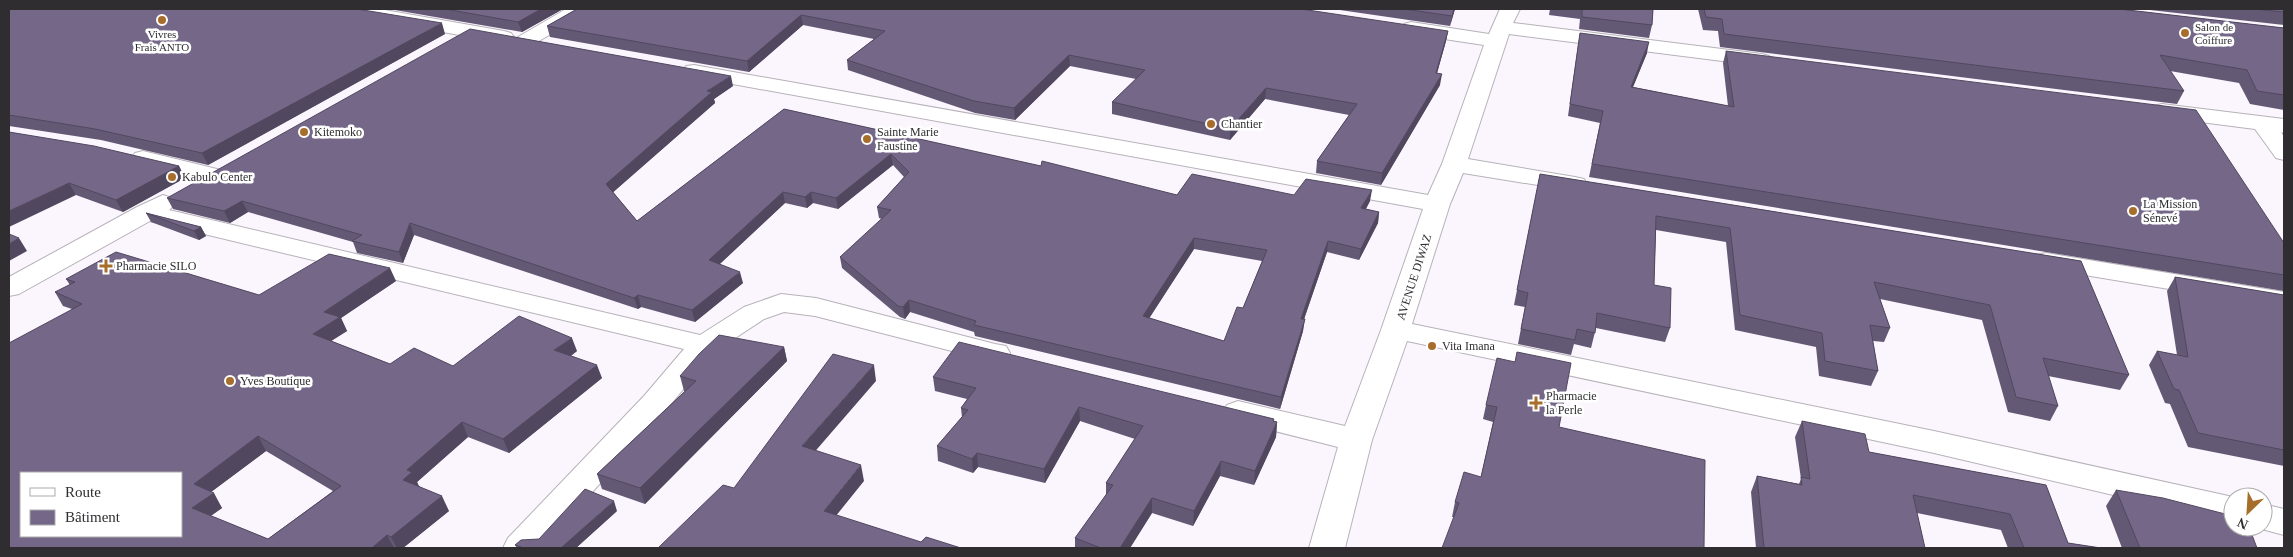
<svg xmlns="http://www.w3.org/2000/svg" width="2293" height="557" font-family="'Times New Roman',serif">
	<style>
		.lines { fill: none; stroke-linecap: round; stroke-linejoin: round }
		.minor-casing { stroke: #b7b2b9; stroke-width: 2 }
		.minor { fill: #fff; fill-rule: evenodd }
		.wall { fill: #645975; fill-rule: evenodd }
		.shaded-wall { fill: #51485f }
		.building { fill: #746788; stroke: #51485f; fill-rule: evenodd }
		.poi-dot { fill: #a66d2b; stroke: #fff; stroke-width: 2 }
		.labels { text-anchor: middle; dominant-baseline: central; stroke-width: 5; stroke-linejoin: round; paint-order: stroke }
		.far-poi-label { font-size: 11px; fill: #2f2d30; stroke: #fff; text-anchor: start }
		.poi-label { font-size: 12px; fill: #2f2d30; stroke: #fff; text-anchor: start }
		.street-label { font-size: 12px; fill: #2f2d30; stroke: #fff }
	</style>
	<rect width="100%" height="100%" fill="#fbf5fd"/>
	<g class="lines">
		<defs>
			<path id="minor" d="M 338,9 L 379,9 L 504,31 L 511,33 L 514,37 L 511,41 L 504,43 L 348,15 L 341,13 Z
				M 566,9 L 590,9 L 587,13 L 532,45 L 525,47 L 518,45 L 515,41 L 518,37 Z
				M 1500,9 L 1520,9 L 1513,23 L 1762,54 L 1769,56 L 1773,60 L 1769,64 L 1762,66 L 1509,34 L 1468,159 L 1575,177 L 1584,179 L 1587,184 L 1584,189 L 1575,191 L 1463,173 L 1450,204 L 1412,324 L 1934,431 L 2233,497 L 2233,523 L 1934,453 L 1407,341 L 1372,440 L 1345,548 L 1309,548 L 1338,447 L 1227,419 L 1222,412 L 1227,405 L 1238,401 L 1345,426 L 1381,330 L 1423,209 L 694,77 L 686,76 L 683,71 L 686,66 L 694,65 L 1428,195 L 1442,164 L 1484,45 L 1411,34 L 1404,32 L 1401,28 L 1404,24 L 1411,22 L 1489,34 Z
				M 2162,104 L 2284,119 L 2284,133 L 2281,132 L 2284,137 L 2284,160 L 2276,158 L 2255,129 L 2154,116 L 2151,111 L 2154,106 Z
				M 143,151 L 221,170 L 224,175 L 221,180 L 212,182 L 135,163 L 131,158 L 135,153 Z
				M 163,195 L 172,198 L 176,203 L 169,210 L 700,335 L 744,307 L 781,294 L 816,298 L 995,344 L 1006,346 L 1010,353 L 1006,360 L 995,362 L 815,316 L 784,312 L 764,319 L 714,352 L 666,410 L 542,548 L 503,548 L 508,538 L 644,396 L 684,349 L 150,221 L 19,294 L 9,296 L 9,277 L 137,207 Z
				M 2046,253 L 2284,292 L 2284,308 L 2036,267 L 2033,261 L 2036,255 Z
				M 2263,504 L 2284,509 L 2284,535 L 2254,527 L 2263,527 Z"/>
		</defs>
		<use href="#minor" class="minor-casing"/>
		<use href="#minor" class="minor"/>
	</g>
	<path class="wall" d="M 9,9 L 445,34 L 208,165 L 101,140 L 9,126 Z
		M 389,9 L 563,9 L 522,32 Z
		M 577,9 L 1448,31 L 1446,41 L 1437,73 L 1440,85 L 1381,185 L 1316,173 L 1317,161 L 1349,115 L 1265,99 L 1230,140 L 1112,114 L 1112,102 L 1136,79 L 1070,66 L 1015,120 L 975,113 L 848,70 L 847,60 L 874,39 L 803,25 L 749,72 L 550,37 L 547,26 Z
		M 1333,9 L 1455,9 L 1450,26 Z
		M 1550,9 L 1653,9 L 1652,25 L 1649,38 L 1579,29 L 1580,19 L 1549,15 Z
		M 1698,9 L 2119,9 L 2284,28 L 2284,110 L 2250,104 L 2239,83 L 2170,71 L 2184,91 L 2177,104 L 1720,47 L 1718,31 L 1703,30 Z
		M 2141,9 L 2284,9 L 2284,25 Z
		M 1580,33 L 1647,53 L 1633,87 L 1728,106 L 1723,63 L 1726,51 L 2284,243 L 2284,291 L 1589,177 L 1600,123 L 1568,116 L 1578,45 Z
		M 733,86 L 714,99 L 715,103 L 613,192 L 637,221 L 784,109 L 1041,166 L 1177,195 L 1294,195 L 1370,201 L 1366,209 L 1379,212 L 1378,223 L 1359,260 L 1327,252 L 1304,319 L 1303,331 L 1280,409 L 975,336 L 974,332 L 910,312 L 905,319 L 900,317 L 842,268 L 840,257 L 882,219 L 879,218 L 877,207 L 904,177 L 893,165 L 838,209 L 813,203 L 807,208 L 785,203 L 720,264 L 743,283 L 695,322 L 641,307 L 638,309 L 414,235 L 403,263 L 357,253 L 353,242 L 248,212 L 230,223 L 173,209 L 167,198 ZM 1194,249 L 1262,261 L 1243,308 L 1224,341 L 1149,318 Z
		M 9,132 L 179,166 L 185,178 L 123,212 L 76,195 Z
		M 1540,174 L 2081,261 L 2129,375 L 2120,390 L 2048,376 L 2058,406 L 2050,421 L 2008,412 L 1982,320 L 1880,299 L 1890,328 L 1884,342 L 1873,341 L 1878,371 L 1871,386 L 1819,376 L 1816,347 L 1735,330 L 1726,242 L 1656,230 L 1654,285 L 1670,328 L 1665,342 L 1596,328 L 1591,348 L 1574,344 L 1571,355 L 1518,344 L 1525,307 L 1514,305 Z
		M 146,213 L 201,227 L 206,236 L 199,240 L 151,222 Z
		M 2175,277 L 2284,295 L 2284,466 L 2188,447 L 2170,404 L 2165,403 L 2149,365 L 2157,351 L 2177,355 L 2167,291 Z
		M 66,279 L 259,295 L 396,281 L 341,318 L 347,331 L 331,341 L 390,364 L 453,366 L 577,351 L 571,356 L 602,378 L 509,453 L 468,437 L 417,482 L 419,486 L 449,511 L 403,548 L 9,548 L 72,309 L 63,306 L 55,292 L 70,285 ZM 266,451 L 333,491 L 268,539 L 210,516 L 222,508 L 211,492 Z
		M 784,347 L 787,361 L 645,504 L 602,489 L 597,474 L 685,391 L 684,391 L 680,376 Z
		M 1515,362 L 1571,363 L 1454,517 L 1452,517 L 1455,502 L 1481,477 L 1493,422 L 1483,419 L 1486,405 Z
		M 933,377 L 1274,421 L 1277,422 L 1276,437 L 1254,485 L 1220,476 L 1193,526 L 1152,513 L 1130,548 L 1075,548 L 1075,538 L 1106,495 L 1106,483 L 1135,439 L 1080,421 L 1045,483 L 978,467 L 973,473 L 938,461 L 937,446 L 962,417 L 961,408 L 967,399 L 935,391 Z
		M 1802,421 L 1869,452 L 2046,485 L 2068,543 L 2101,548 L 2008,548 L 2001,530 L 1917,513 L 1925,548 L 1756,548 L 1751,492 L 1757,476 L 1799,484 L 1801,479 L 1795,437 Z
		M 2116,490 L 2257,548 L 2122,548 L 2106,506 Z
		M 617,511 L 576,548 L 517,548 L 515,545 L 539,539 Z"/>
	<path class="shaded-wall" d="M 541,9 L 563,9 L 522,32 L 518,22 Z
		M 1454,9 L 1455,9 L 1450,26 L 1452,16 Z
		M 801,15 L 803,25 L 749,72 L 747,61 Z
		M 442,23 L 445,34 L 208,165 L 202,153 Z
		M 1448,31 L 1446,41 L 1434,84 L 1436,73 Z
		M 1649,42 L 1647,53 L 1628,99 L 1631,87 Z
		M 1069,55 L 1070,66 L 1015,120 L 1014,108 Z
		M 1442,74 L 1440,85 L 1381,185 L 1382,173 Z
		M 731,76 L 733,86 L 714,99 L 715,103 L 610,195 L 606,184 L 707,91 Z
		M 1266,88 L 1265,99 L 1230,140 L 1230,129 Z
		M 891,154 L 893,165 L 838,209 L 836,198 Z
		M 179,166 L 185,178 L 123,212 L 116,200 Z
		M 69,183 L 76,195 L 9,227 L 9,211 Z
		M 1372,190 L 1370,201 L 1360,219 L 1361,208 Z
		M 783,192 L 785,203 L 712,271 L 709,260 Z
		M 811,192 L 813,203 L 807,208 L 805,197 Z
		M 242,201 L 248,212 L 230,223 L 224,211 Z
		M 1379,212 L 1378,223 L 1359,260 L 1361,249 Z
		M 410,223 L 414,235 L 403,263 L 399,252 Z
		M 201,227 L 206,236 L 199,240 L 194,231 Z
		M 19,238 L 27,251 L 9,261 L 9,244 Z
		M 1194,238 L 1194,249 L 1143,328 L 1143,316 Z
		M 1328,241 L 1327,252 L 1300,331 L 1301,319 Z
		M 390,268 L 396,281 L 341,318 L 347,331 L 320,348 L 313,334 L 324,312 Z
		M 740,272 L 743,283 L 695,322 L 692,310 Z
		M 638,295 L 641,307 L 638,309 L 634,298 Z
		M 909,300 L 910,312 L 905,319 L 903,307 Z
		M 1305,319 L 1303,331 L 1280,409 L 1281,397 Z
		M 572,338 L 577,351 L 559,364 L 554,350 Z
		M 784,347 L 787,361 L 645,504 L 640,488 Z
		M 597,365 L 602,378 L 509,453 L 503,439 Z
		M 874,365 L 876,381 L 805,463 L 802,446 Z
		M 1079,407 L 1080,421 L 1045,483 L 1044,469 Z
		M 1274,419 L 1273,432 L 1277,422 L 1276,437 L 1254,485 L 1255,471 Z
		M 462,422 L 468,437 L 417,482 L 419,487 L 403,480 L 407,470 Z
		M 258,436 L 266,451 L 203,498 L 194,484 Z
		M 977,453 L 978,467 L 973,473 L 972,459 Z
		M 1221,461 L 1220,476 L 1193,526 L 1194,511 Z
		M 861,465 L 864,481 L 827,527 L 824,511 Z
		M 214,493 L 222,508 L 201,523 L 192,508 Z
		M 442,496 L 449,511 L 403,548 L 397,548 L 391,537 Z
		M 1152,498 L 1152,513 L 1130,548 L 1120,548 Z
		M 614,501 L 617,511 L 576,548 L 561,548 Z
		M 387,535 L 394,548 L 372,548 Z"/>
	<path class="building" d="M 9,9 L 357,9 L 442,23 L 202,153 L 95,129 L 9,115 Z
		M 445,9 L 541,9 L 518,22 Z
		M 577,9 L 1301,9 L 1448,31 L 1436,73 L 1442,74 L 1382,173 L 1317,161 L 1357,104 L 1266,88 L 1230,129 L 1112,102 L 1145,70 L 1069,55 L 1014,108 L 974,101 L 847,60 L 885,31 L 801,15 L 747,61 L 547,26 Z
		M 1404,9 L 1454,9 L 1452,16 Z
		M 1582,9 L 1653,9 L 1652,25 L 1582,17 Z
		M 1704,9 L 2119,9 L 2284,28 L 2284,95 L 2257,91 L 2247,70 L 2160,55 L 2184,91 L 1724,34 L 1722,19 L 1706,17 Z
		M 2254,9 L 2284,9 L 2284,12 Z
		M 470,29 L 731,76 L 707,91 L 712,92 L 606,184 L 637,221 L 784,109 L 1041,166 L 1042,161 L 1177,195 L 1192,174 L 1294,195 L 1306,179 L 1372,190 L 1361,208 L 1379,212 L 1361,249 L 1328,241 L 1301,319 L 1305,319 L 1281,397 L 974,325 L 976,321 L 909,300 L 903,307 L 898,306 L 840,257 L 891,210 L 877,207 L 909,172 L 891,154 L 836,198 L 811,192 L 805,197 L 783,192 L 709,260 L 740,272 L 692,310 L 638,295 L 634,298 L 410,223 L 399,252 L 352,241 L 362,235 L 242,201 L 224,211 L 167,198 ZM 1194,238 L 1267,250 L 1243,308 L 1237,307 L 1224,341 L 1143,316 Z
		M 1580,33 L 1649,42 L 1631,87 L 1734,107 L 1726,51 L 2196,110 L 2284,243 L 2284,275 L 1592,164 L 1603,111 L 1570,104 Z
		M 9,132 L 94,146 L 179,166 L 116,200 L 69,183 L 9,211 Z
		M 1540,174 L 2081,261 L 2129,375 L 2043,358 L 2058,406 L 2016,397 L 1990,305 L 1874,282 L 1890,328 L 1870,325 L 1878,371 L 1825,361 L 1822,333 L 1740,315 L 1730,228 L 1656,216 L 1654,285 L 1671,288 L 1670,328 L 1597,313 L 1595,333 L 1577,329 L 1575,340 L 1521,329 L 1528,293 L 1517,290 Z
		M 146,213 L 201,227 L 194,231 Z
		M 9,234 L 19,238 L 9,244 Z
		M 116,252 L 259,295 L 329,254 L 390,268 L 324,312 L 340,317 L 313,334 L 390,364 L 414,348 L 453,366 L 519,316 L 572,338 L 554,350 L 597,365 L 503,439 L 462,422 L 407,470 L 412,472 L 403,480 L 442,496 L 391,537 L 387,535 L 372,548 L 9,548 L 9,343 L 82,304 L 55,292 L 75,282 L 66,279 ZM 258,436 L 341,486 L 268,539 L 192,508 L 214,493 L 194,484 ZM 21,473 L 181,473 L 181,536 L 21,536 Z
		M 2175,277 L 2284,295 L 2284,450 L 2198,433 L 2179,390 L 2174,389 L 2157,351 L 2188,357 Z
		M 719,335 L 784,347 L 640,488 L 597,474 L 696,381 L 680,376 L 699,354 Z
		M 959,342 L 1274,419 L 1273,421 L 1277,422 L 1255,471 L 1221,461 L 1194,511 L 1152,498 L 1120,548 L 1101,548 L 1075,538 L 1113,485 L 1106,483 L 1143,426 L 1079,407 L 1044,469 L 977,453 L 972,459 L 937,446 L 968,410 L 961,408 L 976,388 L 933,377 Z
		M 1517,352 L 1571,363 L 1559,427 L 1705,460 L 1704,548 L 1442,548 L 1459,503 L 1455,502 L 1464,472 L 1481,477 L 1497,407 L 1486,405 L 1497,358 L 1515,362 Z
		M 833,354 L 874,365 L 802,446 L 861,465 L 824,511 L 921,542 L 926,537 L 961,548 L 658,548 L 723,485 L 734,488 Z
		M 1802,421 L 1865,434 L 1869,452 L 2046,485 L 2068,543 L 2101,548 L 2024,548 L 2010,514 L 1913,495 L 1925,548 L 1764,548 L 1757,476 L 1802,485 L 1801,477 L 1810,479 Z
		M 585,489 L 614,501 L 561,548 L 524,548 L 515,545 L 521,540 L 539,539 Z
		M 2116,490 L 2163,498 L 2233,516 L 2233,527 L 2249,527 L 2257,548 L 2140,548 Z"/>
	<g class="poi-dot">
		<circle cx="162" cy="20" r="5"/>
		<circle cx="2185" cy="33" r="5"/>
		<circle cx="1211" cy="124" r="5"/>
		<circle cx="304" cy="132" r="5"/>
		<circle cx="867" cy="139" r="5"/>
		<circle cx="172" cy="177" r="5"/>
		<circle cx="2133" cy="211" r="5"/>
		<path d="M103.5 258.5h5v5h5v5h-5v5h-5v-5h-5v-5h5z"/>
		<circle cx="1432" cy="346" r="5"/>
		<circle cx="230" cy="381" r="5"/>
		<path d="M1533.5 395.5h5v5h5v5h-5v5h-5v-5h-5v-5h5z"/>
	</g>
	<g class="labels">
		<g class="far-poi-label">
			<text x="2195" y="27">Salon de<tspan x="2195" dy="13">Coiffure</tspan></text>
			<text x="162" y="34" text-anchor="middle">Vivres<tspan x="162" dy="13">Frais ANTO</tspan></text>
		</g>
		<g class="poi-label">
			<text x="1221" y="124">Chantier</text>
			<text x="314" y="132">Kitemoko</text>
			<text x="877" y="132">Sainte Marie<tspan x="877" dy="14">Faustine</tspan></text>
			<text x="182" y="177">Kabulo Center</text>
			<text x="2143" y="204">La Mission<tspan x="2143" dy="14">Sénevé</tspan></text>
			<text x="116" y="266">Pharmacie SILO</text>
			<text x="1442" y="346">Vita Imana</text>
			<text x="240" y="381">Yves Boutique</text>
			<text x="1546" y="396">Pharmacie<tspan x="1546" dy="14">la Perle</tspan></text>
		</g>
		<g class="street-label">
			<text transform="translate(1414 277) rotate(-72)">AVENUE DIWAZ</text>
		</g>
	</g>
	<rect width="2293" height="557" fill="none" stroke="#2f2d30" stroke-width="20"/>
	<rect x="20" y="472" width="162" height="65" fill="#ffffff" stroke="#acabac"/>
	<rect x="30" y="488" width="25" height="8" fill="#ffffff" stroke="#acabac"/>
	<text x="65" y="497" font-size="15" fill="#2f2d30">Route</text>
	<rect x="30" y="510" width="25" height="15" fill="#746788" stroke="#acabac"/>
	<text x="65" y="522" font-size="15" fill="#2f2d30">Bâtiment</text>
	<g transform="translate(2248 512) rotate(205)"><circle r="24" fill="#ffffff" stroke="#acabac"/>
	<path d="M0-4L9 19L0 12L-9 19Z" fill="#a66d2b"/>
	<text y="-8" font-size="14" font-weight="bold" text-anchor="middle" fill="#2f2d30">N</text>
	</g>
</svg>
